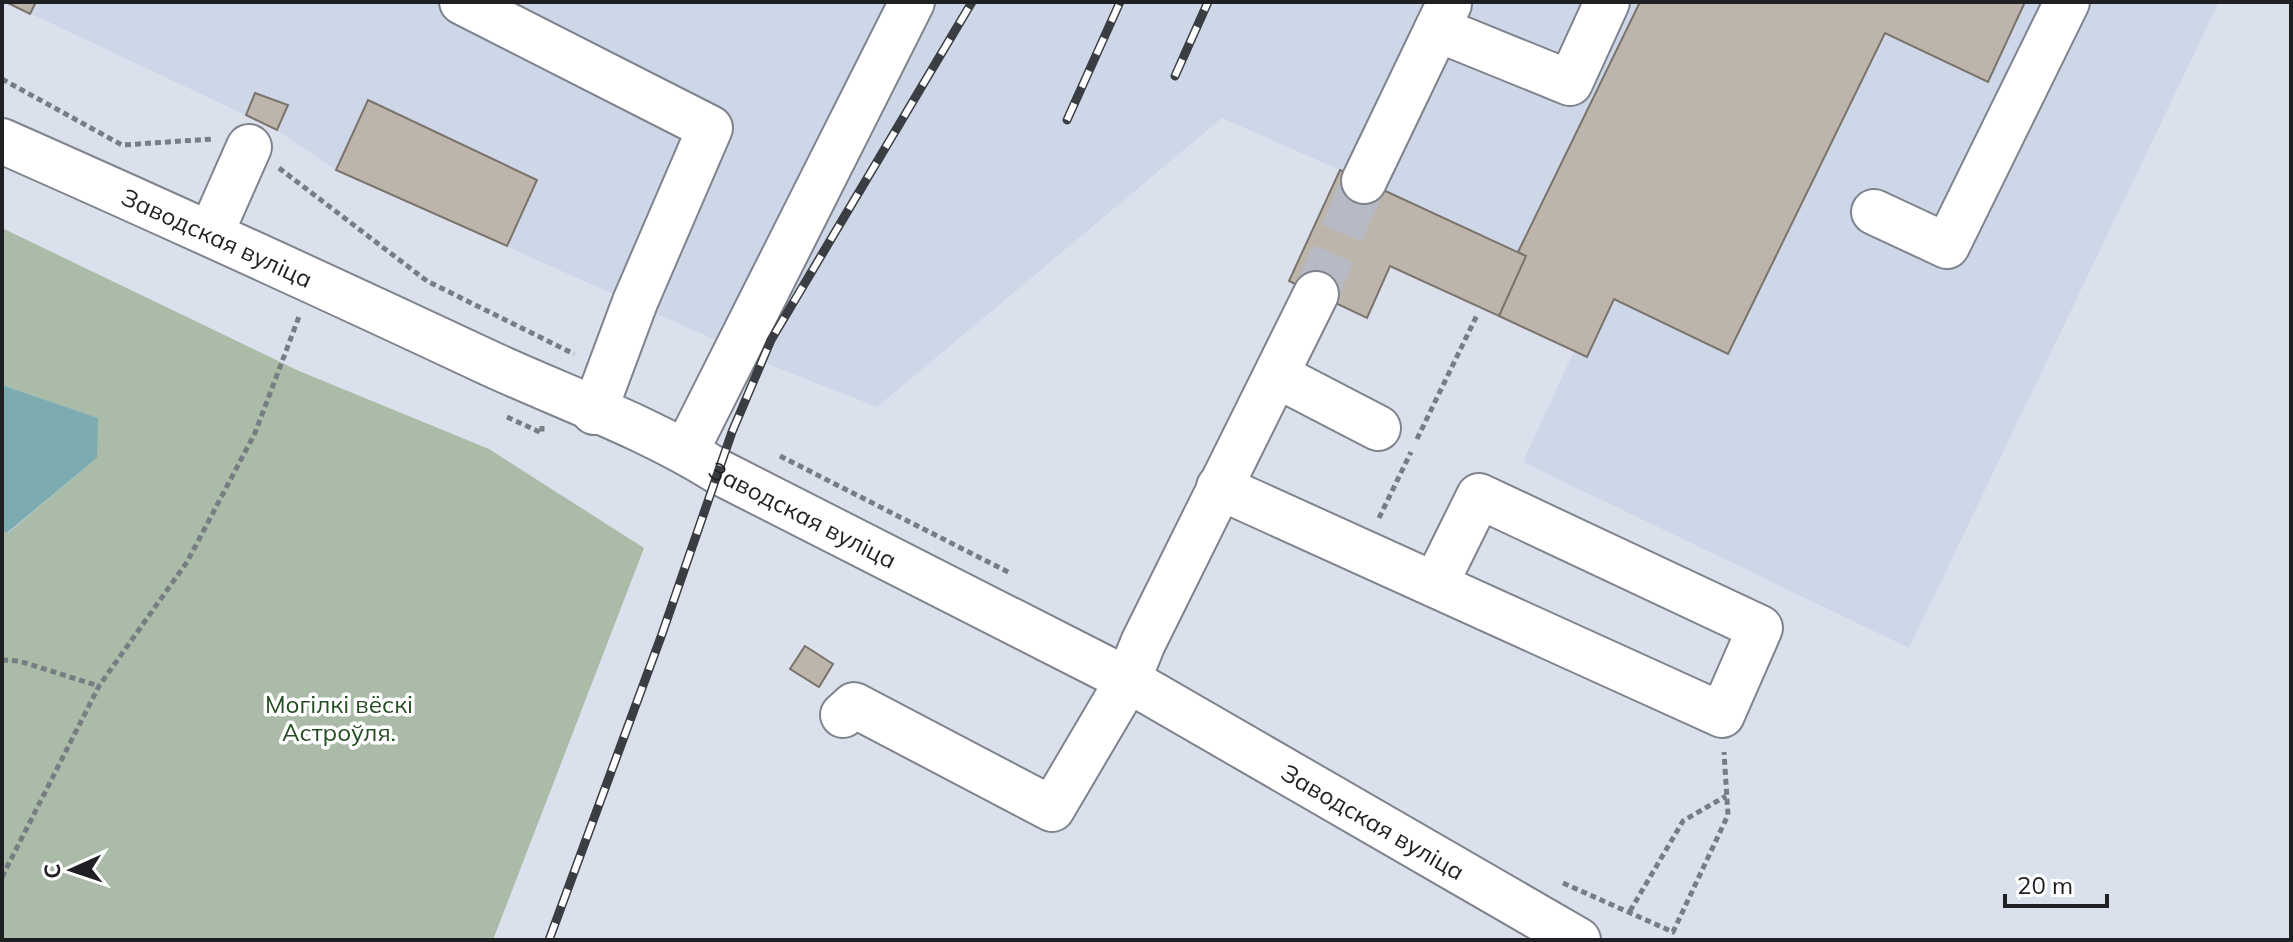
<svg xmlns="http://www.w3.org/2000/svg" width="2293" height="942" font-family="Mulish,sans-serif">
	<style>
		.built { fill: #cdd7e8 }
		.green { fill: #aabba8 }
		.water { fill: #7cacb1 }
		.building { fill: #bdb5ac; stroke: #7a736b; stroke-width: 2 }
		.lines { fill: none; stroke-linecap: round; stroke-linejoin: round }
		.minor-tunnel { stroke: #b5bac4; stroke-width: 44; stroke-dasharray: 44 22; stroke-linecap: butt }
		.minor-casing { stroke: #7e838d; stroke-width: 48 }
		.path { stroke: #787c83; stroke-width: 5; stroke-dasharray: 6 4; stroke-linecap: butt }
		.minor { stroke: #fff; stroke-width: 44 }
		.rail-casing { stroke: #3a3d42; stroke-width: 9 }
		.rail { stroke: #fff; stroke-width: 6; stroke-dasharray: 18; stroke-linecap: butt }
		.labels { text-anchor: middle; dominant-baseline: central; stroke-width: 7; stroke-linejoin: round; paint-order: stroke }
		.street-label { font-size: 24px; fill: #1e2024; stroke: #fff }
		.park-label { font-size: 24px; fill: #264d23; stroke: #fff }
	</style>
	<rect width="100%" height="100%" fill="#dbe1ec"/>
	<path class="built" d="M 6,2 L 2219,2 L 1909,648 L 1523,462 L 1574,351 L 1390,267 L 1367,318 L 1289,281 L 1340,170 L 1222,118 L 877,407 L 778,368 L 336,170 L 277,130 Z"/>
	<path class="green" d="M 2,228 L 299,371 L 489,449 L 644,548 L 493,940 L 2,940 L 2,532 L 8,533 L 97,458 L 97,418 L 2,385 Z"/>
	<path class="water" d="M 2,385 L 98,418 L 97,458 L 7,533 L 2,532 Z"/>
	<path class="building" d="M 6,2 L 36,2 L 30,14 Z
		M 1640,2 L 2025,2 L 1988,82 L 1885,33 L 1728,354 L 1614,299 L 1587,357 L 1499,316 L 1526,256 L 1518,252 Z
		M 255,93 L 288,105 L 277,130 L 246,115 Z
		M 368,100 L 537,180 L 507,246 L 336,170 Z
		M 1340,170 L 1526,256 L 1499,316 L 1390,266 L 1367,318 L 1289,281 Z
		M 805,646 L 833,664 L 819,687 L 790,669 Z"/>
	<g class="lines">
		<path class="minor-tunnel" d="M 1316,294 L 1364,181"/>
		<defs>
			<g id="minor">
				<path d="M 462,2 L 710,128 L 635,302 L 594,412"/>
				<path d="M 1437,29 L 1570,83 L 1607,2"/>
				<path id="s1" d="M 2,141 C 165,213 327,287 489,363 C 565,398 648,427 719,472 L 1128,680 L 1578,940"/>
				<path d="M 1364,181 L 1449,4"/>
				<path d="M 1874,212 L 1947,246 L 2067,2"/>
				<path d="M 211,233 L 249,147"/>
				<path d="M 1278,376 L 1378,428"/>
				<path d="M 686,451 L 912,2"/>
				<path d="M 1219,487 L 1722,715 L 1760,628 L 1479,496 L 1435,585"/>
				<path d="M 843,715 L 854,705 L 1052,809 L 1128,680 L 1143,643 L 1316,294"/>
			</g>
		</defs>
		<use href="#minor" class="minor-casing"/>
		<path class="path" d="M 2,79 L 122,145 L 213,139
			M 279,168 L 427,281 L 574,354
			M 507,417 L 542,433 L 542,426
			M 1417,439 L 1478,313
			M 780,456 L 1010,573
			M 1379,518 L 1411,452
			M 2,660 L 19,661 L 99,686
			M 2,877 L 99,686 L 187,562 L 255,433 L 300,314
			M 1563,883 L 1673,932 L 1728,815 L 1724,752
			M 1630,911 L 1683,821 L 1726,796"/>
		<use href="#minor" class="minor"/>
		<defs>
			<path id="rail" d="M 1175,76 L 1208,2
				M 1067,120 L 1120,2
				M 549,940 L 662,634 L 732,432 L 771,340 L 972,2"/>
		</defs>
		<use href="#rail" class="rail-casing"/>
		<use href="#rail" class="rail"/>
	</g>
	<g class="labels">
		<g class="street-label">
			<text stroke="none"><textPath href="#s1" startOffset="236">Заводская вуліца</textPath></text>
			<text stroke="none"><textPath href="#s1" startOffset="884">Заводская вуліца</textPath></text>
			<text stroke="none"><textPath href="#s1" startOffset="1532">Заводская вуліца</textPath></text>
		</g>
		<g class="park-label">
			<text x="339" y="704">Могілкі вёскі<tspan x="339" dy="28">Астроўля.</tspan></text>
		</g>
	</g>
	<rect width="2293" height="942" fill="none" stroke="#1e2024" stroke-width="8"/>
	<g transform="translate(72 870) rotate(267)" stroke="#ffffff" stroke-width="6" paint-order="stroke">
	<path d="M0-6L14 30L0 20L-14 30Z" fill="#1e2024"/>
	<text y="-12" font-size="22" font-weight="bold" text-anchor="middle" fill="#1e2024">С</text>
	</g>
	<path d="M2005 894v12h102v-12" fill="none" stroke="#1e2024" stroke-width="4"/>
	<text x="2017" y="894" font-size="24" fill="#1e2024" stroke="#ffffff" stroke-width="6" paint-order="stroke">20 m</text>
</svg>
